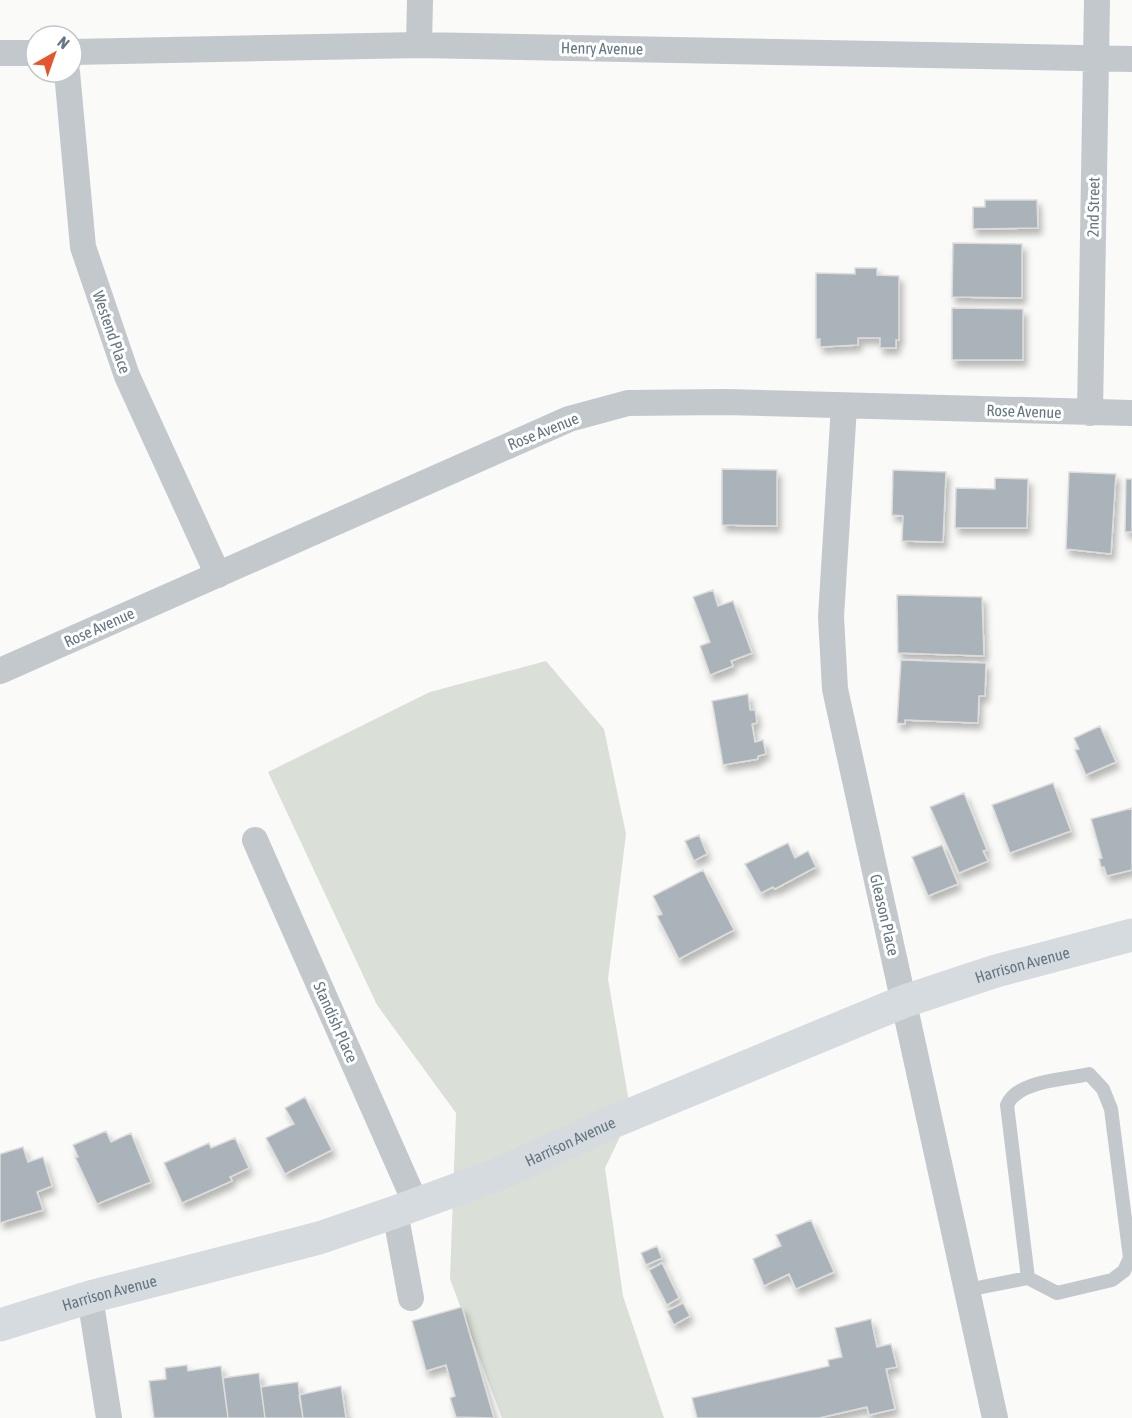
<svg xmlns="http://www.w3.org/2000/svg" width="1132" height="1418" font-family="'Asap Condensed',sans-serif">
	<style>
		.green { fill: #dadfd7 }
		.building { fill: #aab3b9; stroke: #dcdcda; stroke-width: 1.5; filter: url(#shadow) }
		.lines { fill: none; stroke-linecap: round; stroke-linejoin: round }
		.lane { stroke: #c3c8cc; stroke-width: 14 }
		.street { stroke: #c3c8cc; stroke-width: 26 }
		.secondary { stroke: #d6dbdf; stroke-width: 33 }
		.labels { text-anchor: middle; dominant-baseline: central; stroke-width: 6; stroke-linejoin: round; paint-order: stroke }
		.street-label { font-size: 16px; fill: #657683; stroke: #fff }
	</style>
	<defs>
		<filter id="shadow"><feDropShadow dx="3.5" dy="6" stdDeviation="3" flood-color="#0004"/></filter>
	</defs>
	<rect width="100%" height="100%" fill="#fafaf8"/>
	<path class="green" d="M 546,661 L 604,729 L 626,834 L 608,979 L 631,1114 L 605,1168 L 623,1296 L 664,1418 L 502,1418 L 450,1279 L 456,1113 L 377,1005 L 268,772 L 430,692 Z"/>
	<path class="building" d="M 985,200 L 1037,200 L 1038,228 L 973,229 L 973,207 L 985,207 Z
		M 953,243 L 1022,244 L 1022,298 L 952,297 Z
		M 855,268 L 877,268 L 877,275 L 899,276 L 899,340 L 896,340 L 896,348 L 880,348 L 880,338 L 858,338 L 858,345 L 820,347 L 820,339 L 816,339 L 816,273 L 855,274 Z
		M 952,308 L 1023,309 L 1023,360 L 952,360 Z
		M 722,469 L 777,470 L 777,526 L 722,525 Z
		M 893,470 L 946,472 L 943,542 L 902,541 L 903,516 L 892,515 Z
		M 1069,472 L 1116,474 L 1111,554 L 1066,549 Z
		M 995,478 L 1028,479 L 1027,528 L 955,528 L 956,488 L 995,489 Z
		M 1126,479 L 1132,479 L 1132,532 L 1125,532 Z
		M 713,590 L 718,606 L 733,601 L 752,653 L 731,661 L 733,666 L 710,675 L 700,646 L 710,642 L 693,597 Z
		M 897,595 L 982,597 L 984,656 L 898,653 Z
		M 901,660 L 986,663 L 985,696 L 979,696 L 978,723 L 905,720 L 905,724 L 897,723 Z
		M 748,694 L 750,710 L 755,710 L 757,723 L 752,724 L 755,742 L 763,740 L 766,754 L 758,756 L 758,759 L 723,765 L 712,701 Z
		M 1100,726 L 1116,762 L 1086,775 L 1075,750 L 1079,749 L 1074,738 Z
		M 1053,783 L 1071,831 L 1010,853 L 992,805 Z
		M 964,793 L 987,850 L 983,851 L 988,861 L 959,873 L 930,807 Z
		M 1132,808 L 1132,870 L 1107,876 L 1104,867 L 1101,867 L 1099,859 L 1102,858 L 1091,819 Z
		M 699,835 L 707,854 L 694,861 L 685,841 Z
		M 788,843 L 795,858 L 808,851 L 816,867 L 775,889 L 773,887 L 761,893 L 745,864 Z
		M 942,845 L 958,884 L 928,896 L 912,857 Z
		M 703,870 L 734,930 L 679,959 L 657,916 L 662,914 L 653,896 Z
		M 305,1097 L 332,1150 L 285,1174 L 266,1138 L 294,1124 L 285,1108 Z
		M 106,1131 L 111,1142 L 131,1133 L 151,1182 L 97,1204 L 75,1157 L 78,1157 L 73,1145 Z
		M 235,1138 L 249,1168 L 230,1177 L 232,1181 L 182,1203 L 164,1163 L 209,1143 L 211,1148 Z
		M 23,1147 L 28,1162 L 43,1157 L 52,1186 L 37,1192 L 43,1210 L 0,1223 L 0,1154 Z
		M 811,1220 L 834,1272 L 796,1289 L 789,1274 L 764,1286 L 753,1259 L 781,1246 L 776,1235 Z
		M 657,1246 L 662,1258 L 646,1265 L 641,1253 Z
		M 662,1263 L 679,1298 L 667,1305 L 649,1270 Z
		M 683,1303 L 690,1316 L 674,1325 L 667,1311 Z
		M 462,1307 L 494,1418 L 456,1417 L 450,1398 L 455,1396 L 446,1365 L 426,1371 L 412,1321 Z
		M 871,1319 L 877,1347 L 891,1344 L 897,1367 L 886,1369 L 895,1409 L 869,1415 L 867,1407 L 819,1418 L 697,1418 L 692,1398 L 829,1366 L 828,1360 L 842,1357 L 835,1328 Z
		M 187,1365 L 188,1371 L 221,1366 L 228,1418 L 154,1418 L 149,1381 L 166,1379 L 165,1368 Z
		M 259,1373 L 265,1418 L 228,1418 L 223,1378 Z
		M 298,1382 L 303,1418 L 265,1418 L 261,1387 Z
		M 341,1386 L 346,1418 L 303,1418 L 299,1395 Z"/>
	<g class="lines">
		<path class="lane" d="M 967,1290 L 1028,1278 L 1057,1293 L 1112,1280 L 1124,1271 L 1130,1258 L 1111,1109 L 1103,1089 L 1089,1074 C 1064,1080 1018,1080 1007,1105 L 1028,1278"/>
		<path class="street" d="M 419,45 L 420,0
			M 72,52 L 419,45 L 1132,59
			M 0,53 L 36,53
			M 67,72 L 83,247 L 127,376 L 218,575
			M 844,406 L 831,617 L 835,689 L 995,1418
			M 1090,413 L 1097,0
			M 0,671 L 569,419 L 628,403 L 724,402 L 1132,413
			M 255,840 L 416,1204
			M 395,1212 L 411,1298
			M 90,1297 L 109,1418"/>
		<path class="secondary" id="s1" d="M 0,1325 L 90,1297 L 319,1238 L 395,1212 L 499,1174 L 603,1126 L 905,1001 L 996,971 L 1132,935"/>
	</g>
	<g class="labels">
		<g class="street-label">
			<text transform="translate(602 48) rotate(1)">Henry Avenue</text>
			<text transform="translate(1093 207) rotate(-89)">2nd Street</text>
			<text transform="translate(112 332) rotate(71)">Westend Place</text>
			<text transform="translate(1024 411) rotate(2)">Rose Avenue</text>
			<text transform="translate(543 431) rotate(-22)">Rose Avenue</text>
			<text transform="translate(99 627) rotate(-24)">Rose Avenue</text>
			<text transform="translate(885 915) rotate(77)">Gleason Place</text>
			<text stroke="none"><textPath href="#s1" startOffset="1086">Harrison Avenue</textPath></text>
			<text transform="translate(336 1022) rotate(66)">Standish Place</text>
			<text stroke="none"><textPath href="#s1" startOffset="600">Harrison Avenue</textPath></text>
			<text stroke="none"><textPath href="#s1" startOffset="114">Harrison Avenue</textPath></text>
		</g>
	</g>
	<g transform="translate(54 54) rotate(40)"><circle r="28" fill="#ffffff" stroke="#c1c8cd" stroke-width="1.5"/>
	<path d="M0-4.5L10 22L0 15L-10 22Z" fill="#e4572e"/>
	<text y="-9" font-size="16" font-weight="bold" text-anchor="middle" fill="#657683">N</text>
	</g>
</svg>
